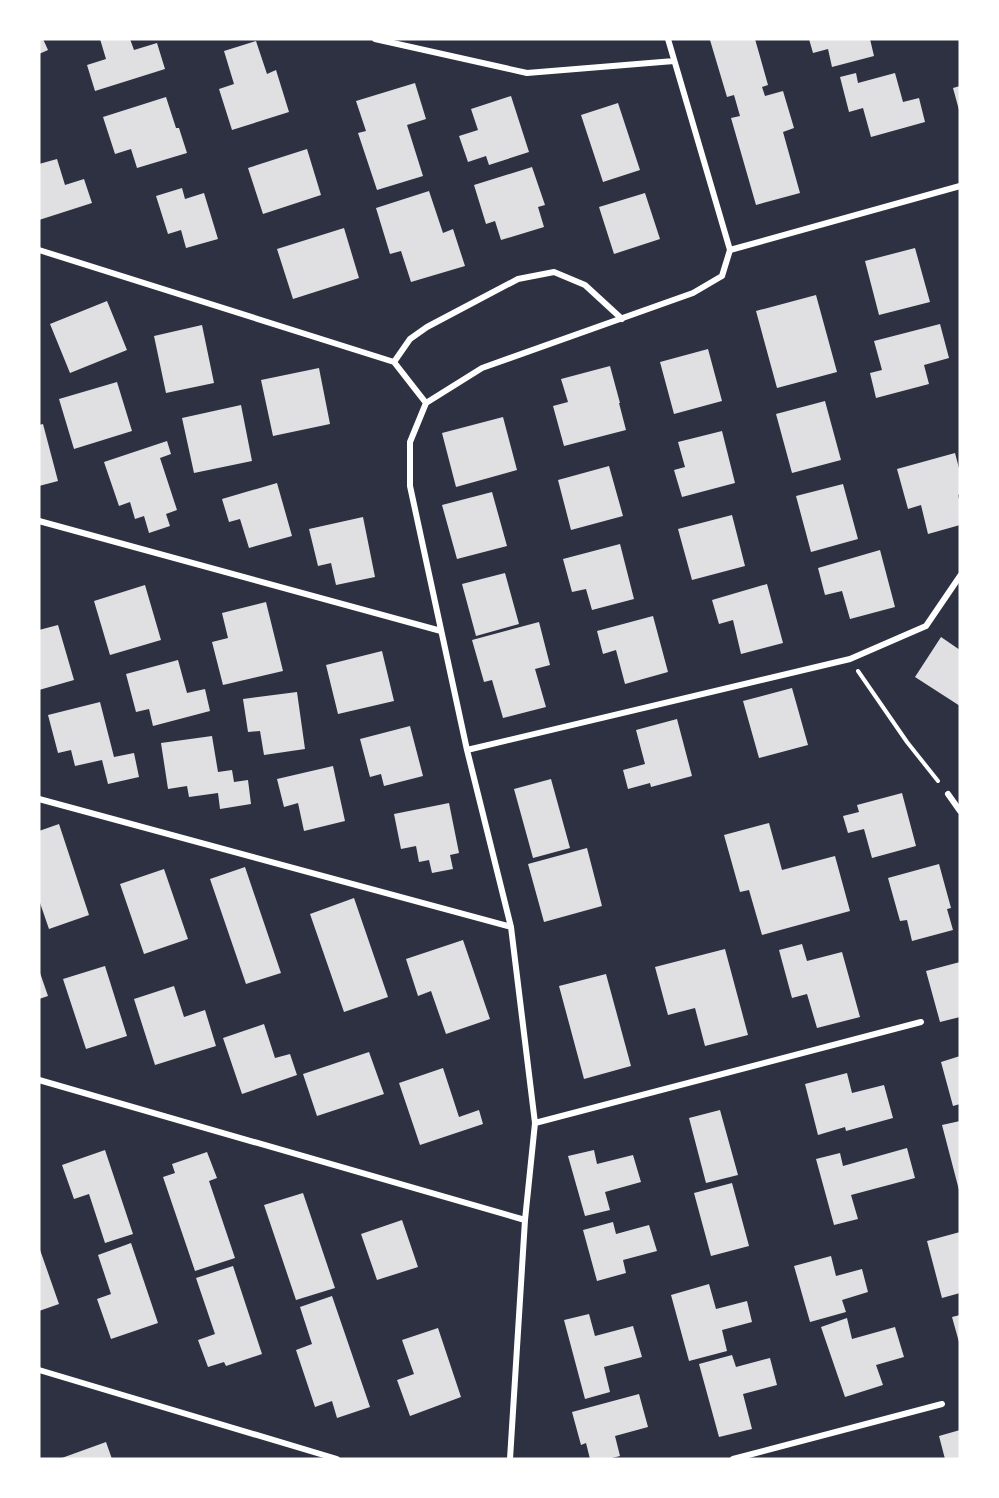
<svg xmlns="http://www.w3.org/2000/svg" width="999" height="1498" font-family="Helvetica,sans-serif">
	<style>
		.building { fill: #e0e0e3 }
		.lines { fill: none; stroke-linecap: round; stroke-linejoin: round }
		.path { stroke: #fff; stroke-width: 4 }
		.minor { stroke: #fff; stroke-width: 6 }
	</style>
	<rect width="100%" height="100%" fill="#2d3142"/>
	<path class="building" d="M 39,39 L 43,39 L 48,50 L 39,54 Z
		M 100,39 L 130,39 L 134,50 L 157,43 L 165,69 L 95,91 L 87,65 L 106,59 Z
		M 713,39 L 755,39 L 768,85 L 762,87 L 765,96 L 783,91 L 794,128 L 783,132 L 800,193 L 756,205 L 731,118 L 740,116 L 734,95 L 727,97 L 710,40 Z
		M 809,39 L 870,39 L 874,56 L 832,67 L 828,49 L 813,53 Z
		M 256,41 L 267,74 L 276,70 L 289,112 L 232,130 L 219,89 L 234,84 L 224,51 Z
		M 856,73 L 858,83 L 895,73 L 903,102 L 919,98 L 925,122 L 871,137 L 863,108 L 849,112 L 840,77 Z
		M 415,83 L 426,119 L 407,125 L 423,176 L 377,190 L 358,133 L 366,131 L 356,101 Z
		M 960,86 L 960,110 L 959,110 L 953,88 Z
		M 511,96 L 529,152 L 489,165 L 486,156 L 468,162 L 459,136 L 478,130 L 471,109 Z
		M 166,97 L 176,128 L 179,128 L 187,153 L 137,168 L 131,149 L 115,154 L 103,117 Z
		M 618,103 L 640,170 L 603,182 L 581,115 Z
		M 307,149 L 321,195 L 263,214 L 248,168 Z
		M 57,159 L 65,185 L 84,179 L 92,203 L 39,220 L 39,164 Z
		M 532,167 L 545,205 L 538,207 L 544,227 L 501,240 L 495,221 L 486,224 L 474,185 Z
		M 182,188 L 185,199 L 204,193 L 218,239 L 186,248 L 181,230 L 168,234 L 156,196 Z
		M 429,191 L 443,233 L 453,229 L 465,266 L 411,282 L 401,251 L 390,254 L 376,208 Z
		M 645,193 L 660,239 L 614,254 L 599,207 Z
		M 344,228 L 359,278 L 293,299 L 277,249 Z
		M 915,248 L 930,302 L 879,315 L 865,261 Z
		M 816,295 L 837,372 L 777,388 L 756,311 Z
		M 107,301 L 127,350 L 70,373 L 50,324 Z
		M 940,324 L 949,358 L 924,365 L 929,384 L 876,398 L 870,373 L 882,370 L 874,341 Z
		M 202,325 L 214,383 L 166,393 L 154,336 Z
		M 708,349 L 722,401 L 674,414 L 660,362 Z
		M 610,366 L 620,403 L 619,403 L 626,430 L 564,446 L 553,406 L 568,402 L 561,379 Z
		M 319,368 L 330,424 L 273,436 L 261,380 Z
		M 117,382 L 132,431 L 74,449 L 59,399 Z
		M 825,401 L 841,460 L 792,473 L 776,414 Z
		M 241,405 L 252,461 L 194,473 L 182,418 Z
		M 503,417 L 517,470 L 456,487 L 442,433 Z
		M 43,424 L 58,481 L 39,486 L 39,425 Z
		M 722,431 L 735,483 L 682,497 L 674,470 L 685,467 L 678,442 Z
		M 167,441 L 171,454 L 160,458 L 177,510 L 166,514 L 170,526 L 149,533 L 144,516 L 135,519 L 130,502 L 119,506 L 104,462 Z
		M 955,453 L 960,472 L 960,494 L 958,495 L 960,504 L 960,525 L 928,534 L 921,505 L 908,509 L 897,469 Z
		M 609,466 L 623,516 L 571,530 L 558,480 Z
		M 277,483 L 292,536 L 249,548 L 240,519 L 229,522 L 222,499 Z
		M 843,484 L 858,539 L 811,552 L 796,496 Z
		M 492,492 L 507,546 L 457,559 L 442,505 Z
		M 732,515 L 745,566 L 692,580 L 678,529 Z
		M 363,517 L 375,577 L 336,585 L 331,563 L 318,566 L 309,529 Z
		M 620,544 L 634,599 L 592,610 L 586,589 L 572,592 L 563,559 Z
		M 880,550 L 895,607 L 850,619 L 842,591 L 825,595 L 818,568 Z
		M 505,573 L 519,624 L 476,636 L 462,584 Z
		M 767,584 L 783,643 L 741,654 L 733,620 L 719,624 L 712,600 Z
		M 145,585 L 161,640 L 110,655 L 94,601 Z
		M 266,602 L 283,671 L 223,685 L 212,642 L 228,638 L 222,613 Z
		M 653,616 L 668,672 L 625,684 L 616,650 L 603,654 L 597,631 Z
		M 539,622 L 550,665 L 535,669 L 546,707 L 503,718 L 492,680 L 484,682 L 472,640 Z
		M 58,625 L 74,680 L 39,690 L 39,630 Z
		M 941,637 L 960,650 L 960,706 L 915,677 Z
		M 382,651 L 394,701 L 338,714 L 326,665 Z
		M 178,660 L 187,693 L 205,689 L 210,711 L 153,726 L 149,709 L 136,712 L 126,674 Z
		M 792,688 L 808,745 L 759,758 L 743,701 Z
		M 297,692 L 305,749 L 264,755 L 260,731 L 248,732 L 243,699 Z
		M 100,702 L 114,757 L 134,753 L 139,777 L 108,784 L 102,760 L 75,766 L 71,750 L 58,753 L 48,715 Z
		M 677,719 L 692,776 L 651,787 L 650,783 L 628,789 L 623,770 L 645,764 L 636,730 Z
		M 410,726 L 423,776 L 384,786 L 381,774 L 370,777 L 360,739 Z
		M 212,736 L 218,772 L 232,770 L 234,782 L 248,780 L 251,804 L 220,809 L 218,793 L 189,797 L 187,786 L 168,789 L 161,743 Z
		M 333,766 L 345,821 L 304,831 L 298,803 L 284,807 L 277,779 Z
		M 551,779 L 570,848 L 533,858 L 514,789 Z
		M 902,793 L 916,846 L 872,858 L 864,829 L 848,833 L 843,816 L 859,812 L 857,805 Z
		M 449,803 L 459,853 L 450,855 L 453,869 L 432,873 L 429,860 L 419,862 L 416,846 L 401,849 L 394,814 Z
		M 769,823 L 782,870 L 835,856 L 850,911 L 762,935 L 749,890 L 740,892 L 724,835 Z
		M 59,824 L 89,915 L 49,929 L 39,900 L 39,831 Z
		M 587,848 L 602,906 L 544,922 L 528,864 Z
		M 939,864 L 951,908 L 947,909 L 953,930 L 912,941 L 907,920 L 900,921 L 888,878 Z
		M 245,867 L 281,973 L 246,984 L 210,879 Z
		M 164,869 L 188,939 L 144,954 L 120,884 Z
		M 354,898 L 388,997 L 344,1012 L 310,914 Z
		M 463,940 L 490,1019 L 446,1034 L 431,991 L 418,996 L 406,959 Z
		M 802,944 L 807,961 L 842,952 L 860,1017 L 817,1028 L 807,994 L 792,998 L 779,950 Z
		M 725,949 L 748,1035 L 705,1046 L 695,1008 L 668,1015 L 655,967 Z
		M 960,962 L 960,1017 L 940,1022 L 926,971 Z
		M 105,966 L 127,1036 L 86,1049 L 63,979 Z
		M 39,970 L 48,996 L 39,999 Z
		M 606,974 L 631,1066 L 584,1079 L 559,986 Z
		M 174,986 L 184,1017 L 205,1010 L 216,1046 L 155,1065 L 134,999 Z
		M 264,1024 L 275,1058 L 290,1054 L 297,1075 L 242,1094 L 223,1038 Z
		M 369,1052 L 384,1094 L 317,1116 L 303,1074 Z
		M 960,1056 L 960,1104 L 953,1106 L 941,1062 Z
		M 443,1068 L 459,1117 L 479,1110 L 483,1124 L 420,1145 L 399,1083 Z
		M 847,1073 L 852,1093 L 884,1085 L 893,1118 L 846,1131 L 845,1127 L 818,1135 L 805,1084 Z
		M 720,1110 L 738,1175 L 706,1183 L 689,1118 Z
		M 960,1121 L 960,1190 L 959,1190 L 942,1125 Z
		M 907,1148 L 915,1178 L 851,1195 L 858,1219 L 834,1225 L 816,1159 L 840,1153 L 843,1166 Z
		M 105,1150 L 133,1234 L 105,1243 L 89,1194 L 74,1199 L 62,1165 Z
		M 594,1150 L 597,1164 L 633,1155 L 641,1182 L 605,1192 L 610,1210 L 585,1216 L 568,1156 Z
		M 207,1152 L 217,1178 L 209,1181 L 235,1258 L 195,1271 L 163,1177 L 175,1173 L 172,1164 Z
		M 732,1183 L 749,1246 L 711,1256 L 694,1193 Z
		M 303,1193 L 335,1288 L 296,1300 L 264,1205 Z
		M 402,1220 L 418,1267 L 377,1280 L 361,1234 Z
		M 613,1222 L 616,1234 L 649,1225 L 657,1251 L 623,1260 L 626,1273 L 597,1281 L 583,1230 Z
		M 960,1232 L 960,1293 L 942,1298 L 927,1241 Z
		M 131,1243 L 158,1323 L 111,1339 L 97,1299 L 111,1294 L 98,1255 Z
		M 39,1247 L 59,1304 L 39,1311 Z
		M 831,1256 L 836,1276 L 862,1269 L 868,1292 L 842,1300 L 846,1312 L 810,1322 L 794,1266 Z
		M 233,1266 L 262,1354 L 226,1366 L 224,1362 L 208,1367 L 198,1340 L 215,1334 L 196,1278 Z
		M 709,1284 L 716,1309 L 747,1301 L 752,1322 L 722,1330 L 727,1351 L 689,1361 L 671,1295 Z
		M 332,1296 L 370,1407 L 337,1418 L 332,1401 L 315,1407 L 296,1350 L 312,1344 L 300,1307 Z
		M 589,1314 L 595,1336 L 633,1326 L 642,1357 L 604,1367 L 610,1392 L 585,1399 L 564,1320 Z
		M 960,1315 L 960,1342 L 959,1342 L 952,1317 Z
		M 847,1318 L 852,1339 L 895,1327 L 904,1357 L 876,1365 L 883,1385 L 845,1397 L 821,1327 Z
		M 438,1328 L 461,1397 L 410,1416 L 397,1380 L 414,1374 L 402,1340 Z
		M 732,1355 L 736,1367 L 770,1358 L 777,1385 L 743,1394 L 752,1429 L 719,1437 L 699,1364 Z
		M 639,1394 L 648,1427 L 615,1436 L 620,1456 L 608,1459 L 590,1459 L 586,1443 L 581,1445 L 572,1412 Z
		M 960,1430 L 960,1459 L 945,1459 L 939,1436 Z
		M 106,1442 L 112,1459 L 59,1459 Z"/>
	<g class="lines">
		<path class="path" d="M 858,671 L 907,742 L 938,781"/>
		<path class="minor" d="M 375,39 L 527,73 L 674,61
			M 39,250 L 394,362 L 426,403
			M 730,250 L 960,186
			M 394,362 L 410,339 L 427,327 L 518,279 L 554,272 L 585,285 L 622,319
			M 39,521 L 441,631
			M 467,750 L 850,659 L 926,626 L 960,576
			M 948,794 L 960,811
			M 39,799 L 511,927
			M 39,1080 L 525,1220
			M 535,1123 L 921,1022
			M 39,1370 L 337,1459
			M 510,1459 L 525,1220 L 535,1123 L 511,927 L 467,750 L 410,486 L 410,442 L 426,403 L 482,368 L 693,293 L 722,276 L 730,250 L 668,39
			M 733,1459 L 942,1404"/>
	</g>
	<rect width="999" height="1498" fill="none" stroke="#ffffff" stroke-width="81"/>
</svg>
